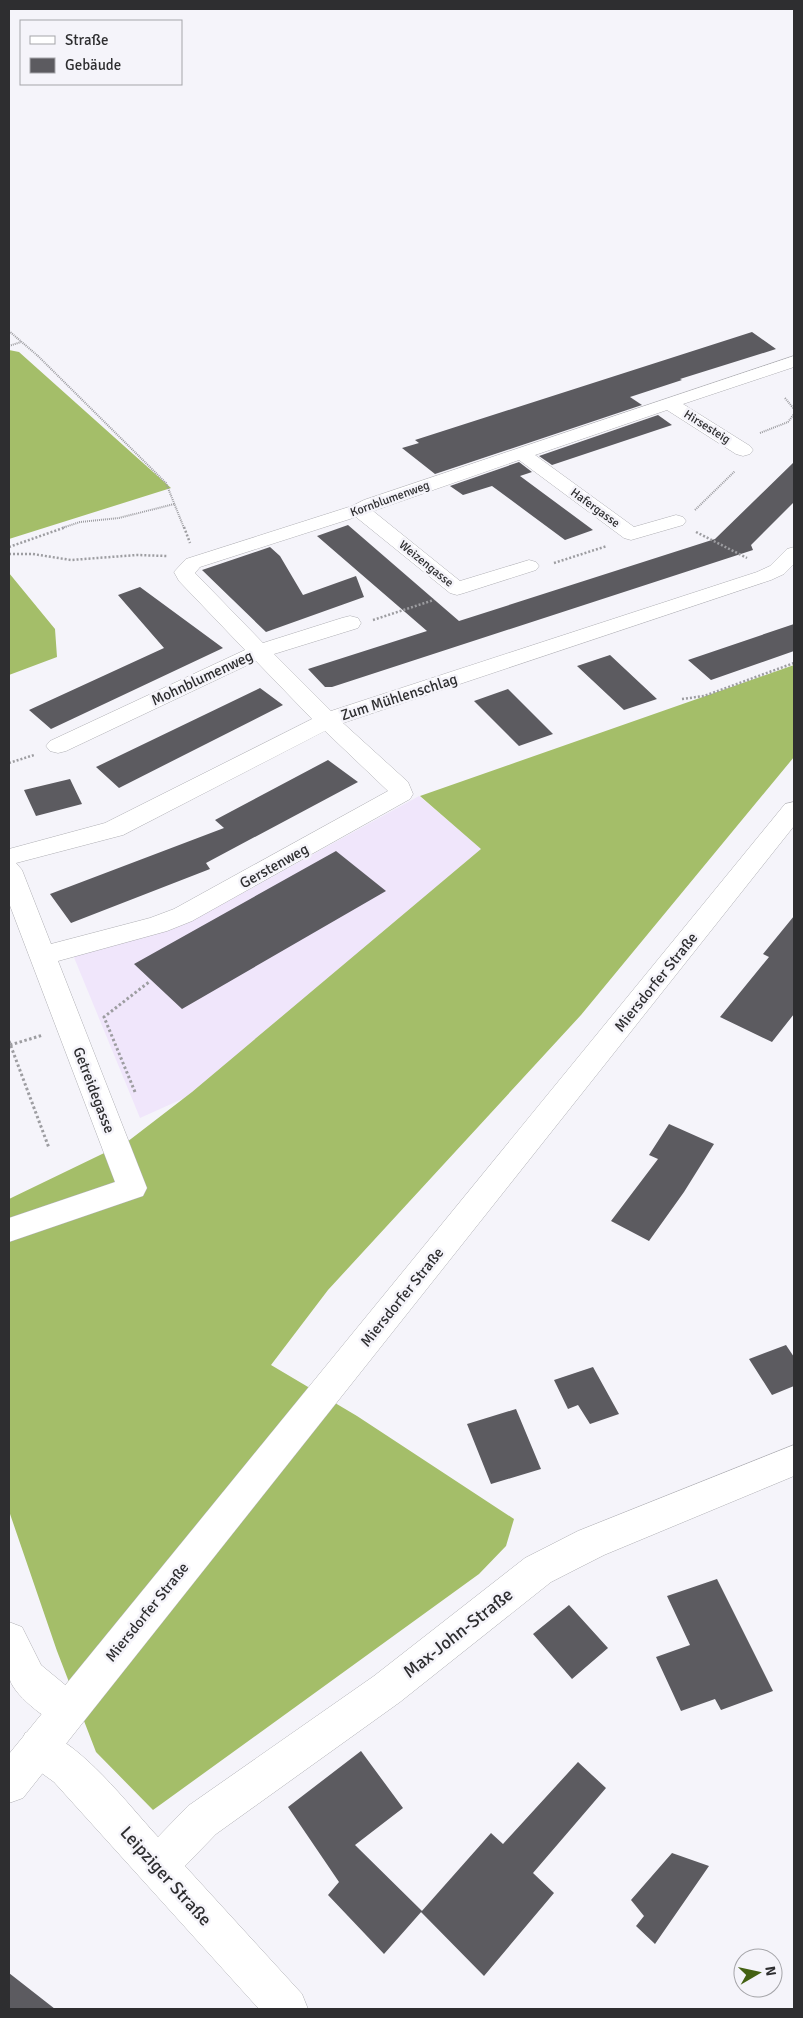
<svg xmlns="http://www.w3.org/2000/svg" width="803" height="2018" font-family="Signika,sans-serif">
	<style>
		.education { fill: #f0e6fb }
		.forest { fill: #a4be69 }
		.building { fill: #5c5b60 }
		.lines { fill: none; stroke-linecap: round; stroke-linejoin: round }
		.minor-casing { stroke: #afafb4; stroke-width: 1 }
		.tertiary-casing { stroke: #afafb4; stroke-width: 1 }
		.path-far2 { stroke: #9d9da1; stroke-width: 2; stroke-dasharray: 1 1; stroke-linecap: butt }
		.path-far1 { stroke: #9d9da1; stroke-width: 2.5; stroke-dasharray: 2 2; stroke-linecap: butt }
		.path { stroke: #9d9da1; stroke-width: 3; stroke-dasharray: 2.5 2.5; stroke-linecap: butt }
		.minor { fill: #fff; fill-rule: evenodd }
		.tertiary { fill: #fff; fill-rule: evenodd }
		.labels { text-anchor: middle; dominant-baseline: central; stroke-width: 5; stroke-linejoin: round; paint-order: stroke }
		.far-street-label { font-size: 12px; fill: #2e2e30; stroke: #f5f4fa }
		.street-label { font-size: 15px; fill: #2e2e30; stroke: #f5f4fa }
		.near-street-label { font-size: 18px; fill: #2e2e30; stroke: #f5f4fa }
	</style>
	<rect width="100%" height="100%" fill="#f5f4fa"/>
	<path class="education" d="M 419,796 L 482,849 L 189,1096 L 140,1118 L 73,955 L 190,922 Z"/>
	<path class="forest" d="M 9,350 L 19,352 L 171,488 L 9,539 Z
		M 9,573 L 55,629 L 57,657 L 9,675 Z
		M 794,665 L 794,757 L 581,1015 L 328,1290 L 271,1365 L 357,1416 L 514,1519 L 506,1546 L 479,1574 L 153,1810 L 96,1752 L 57,1651 L 9,1511 L 9,1199 L 127,1142 L 192,1092 L 481,849 L 420,796 Z"/>
	<path class="building" d="M 752,332 L 776,349 L 680,379 L 682,380 L 630,397 L 642,405 L 435,474 L 402,448 L 419,443 L 415,440 Z
		M 658,415 L 672,425 L 552,465 L 539,456 Z
		M 519,462 L 532,472 L 520,476 L 593,530 L 565,540 L 492,486 L 463,495 L 450,486 Z
		M 794,462 L 794,502 L 751,545 L 753,550 L 332,687 L 325,687 L 308,669 L 427,631 L 317,536 L 348,525 L 459,621 L 715,539 Z
		M 270,547 L 280,556 L 303,595 L 356,576 L 364,597 L 266,632 L 202,570 Z
		M 140,587 L 223,648 L 51,729 L 29,710 L 164,648 L 118,595 Z
		M 794,624 L 794,651 L 711,680 L 688,660 Z
		M 610,655 L 657,699 L 624,710 L 577,666 Z
		M 260,688 L 283,705 L 119,788 L 96,767 Z
		M 508,689 L 553,734 L 519,746 L 474,701 Z
		M 328,760 L 358,782 L 206,863 L 210,869 L 71,923 L 50,894 L 224,828 L 215,820 Z
		M 70,779 L 82,804 L 36,816 L 24,790 Z
		M 336,851 L 386,891 L 182,1009 L 134,964 Z
		M 794,916 L 794,1014 L 772,1042 L 720,1017 L 769,957 L 763,954 Z
		M 669,1124 L 714,1144 L 684,1192 L 649,1241 L 611,1221 L 658,1159 L 649,1155 Z
		M 786,1345 L 794,1357 L 794,1386 L 772,1395 L 749,1359 Z
		M 593,1367 L 619,1414 L 590,1424 L 578,1405 L 568,1409 L 554,1380 Z
		M 516,1409 L 541,1469 L 491,1484 L 467,1424 Z
		M 717,1579 L 773,1691 L 721,1710 L 715,1699 L 681,1711 L 656,1657 L 690,1645 L 667,1596 Z
		M 569,1605 L 608,1648 L 572,1679 L 533,1634 Z
		M 361,1751 L 403,1808 L 355,1845 L 422,1911 L 384,1954 L 328,1895 L 339,1882 L 288,1807 Z
		M 578,1762 L 606,1788 L 533,1873 L 554,1893 L 484,1976 L 421,1912 L 491,1833 L 503,1844 Z
		M 672,1853 L 709,1866 L 655,1944 L 636,1926 L 644,1916 L 631,1900 Z
		M 9,1973 L 55,2009 L 9,2009 Z"/>
	<g class="lines">
		<defs>
			<path id="minor" d="M 794,356 L 794,367 L 683,404 L 750,446 L 753,450 L 750,454 L 743,456 L 736,454 L 667,410 L 535,455 L 634,527 L 676,515 L 683,517 L 686,521 L 683,525 L 631,540 L 624,538 L 519,460 L 373,511 L 460,581 L 529,560 L 536,562 L 539,566 L 536,570 L 464,593 L 457,595 L 450,593 L 356,517 L 200,567 L 195,573 L 263,643 L 342,618 L 350,616 L 358,618 L 361,623 L 358,628 L 274,654 L 331,711 L 757,572 L 770,566 L 787,549 L 794,547 L 794,564 L 784,574 L 771,580 L 343,723 L 408,782 L 413,794 L 410,799 L 192,921 L 167,931 L 58,961 L 147,1188 L 143,1196 L 9,1242 L 9,1218 L 115,1182 L 9,903 L 9,849 L 105,823 L 312,719 L 256,661 L 66,751 L 58,753 L 50,751 L 46,746 L 50,741 L 245,650 L 179,581 L 174,572 L 186,559 L 352,506 L 364,500 ZM 325,731 L 388,791 L 174,909 L 150,918 L 51,944 L 22,870 L 16,863 L 123,835 Z
				M 794,1445 L 794,1476 L 604,1555 L 551,1582 L 400,1702 L 216,1834 L 185,1866 L 302,1994 L 308,2009 L 259,2009 L 54,1782 L 25,1761 L 20,1747 L 25,1733 L 39,1728 C 85,1747 124,1800 158,1837 L 188,1806 L 374,1676 L 525,1558 L 578,1531 Z
				M 9,1622 L 22,1627 L 41,1665 L 81,1698 L 87,1711 L 81,1724 L 68,1730 C 51,1723 16,1698 10,1680 C 6,1670 8,1634 9,1622 Z"/>
			<path id="tertiary" d="M 794,802 L 794,826 L 23,1798 L 9,1803 L 9,1754 L 785,804 Z"/>
		</defs>
		<use href="#minor" class="minor-casing"/>
		<use href="#tertiary" class="tertiary-casing"/>
		<path class="path-far2" d="M 9,331 L 38,356 L 166,483 L 184,528
			M 9,346 L 21,342
			M 785,398 L 794,409
			M 760,433 L 788,422 L 794,414
			M 695,510 L 735,471
			M 62,528 L 80,522 L 119,518 L 174,504"/>
		<path class="path-far1" d="M 184,527 L 190,543
			M 696,532 L 747,558
			M 9,547 L 66,527
			M 9,554 L 33,554 L 71,560 L 137,555 L 167,556
			M 554,563 L 607,546
			M 373,620 L 434,600
			M 682,699 L 704,696 L 794,663
			M 9,763 L 34,755"/>
		<path class="path" d="M 9,1041 L 49,1148
			M 10,1045 L 43,1035
			M 135,1092 L 104,1017 L 149,982"/>
		<use href="#minor" class="minor"/>
		<use href="#tertiary" class="tertiary"/>
	</g>
	<g class="labels">
		<g class="far-street-label">
			<text transform="translate(707 427) rotate(32)">Hirsesteig</text>
			<text transform="translate(390 499) rotate(-20)">Kornblumenweg</text>
			<text transform="translate(595 508) rotate(36)">Hafergasse</text>
			<text transform="translate(426 564) rotate(39)">Weizengasse</text>
		</g>
		<g class="street-label">
			<text transform="translate(202 678) rotate(-25)">Mohnblumenweg</text>
			<text transform="translate(399 697) rotate(-18)">Zum Mühlenschlag</text>
			<text transform="translate(274 866) rotate(-29)">Gerstenweg</text>
			<text transform="translate(656 982) rotate(-51)">Miersdorfer Straße</text>
			<text transform="translate(94 1090) rotate(69)">Getreidegasse</text>
			<text transform="translate(402 1297) rotate(-51)">Miersdorfer Straße</text>
			<text transform="translate(147 1612) rotate(-51)">Miersdorfer Straße</text>
		</g>
		<g class="near-street-label">
			<text transform="translate(458 1633) rotate(-38)">Max-John-Straße</text>
			<text transform="translate(166 1876) rotate(48)">Leipziger Straße</text>
		</g>
	</g>
	<rect width="803" height="2018" fill="none" stroke="#2e2e30" stroke-width="20"/>
	<rect x="20" y="20" width="162" height="65" fill="#f5f4fa" stroke="#a5a5a9"/>
	<rect x="30" y="36" width="25" height="8" fill="#ffffff" stroke="#a5a5a9"/>
	<text x="65" y="45" font-size="15" fill="#2e2e30">Straße</text>
	<rect x="30" y="58" width="25" height="15" fill="#5c5b60" stroke="#a5a5a9"/>
	<text x="65" y="70" font-size="15" fill="#2e2e30">Gebäude</text>
	<g transform="translate(758 1973) rotate(81)"><circle r="24" fill="#f5f4fa" stroke="#a5a5a9"/>
	<path d="M0-4L9 19L0 12L-9 19Z" fill="#446113"/>
	<text y="-8" font-size="14" font-weight="bold" text-anchor="middle" fill="#2e2e30">N</text>
	</g>
</svg>
